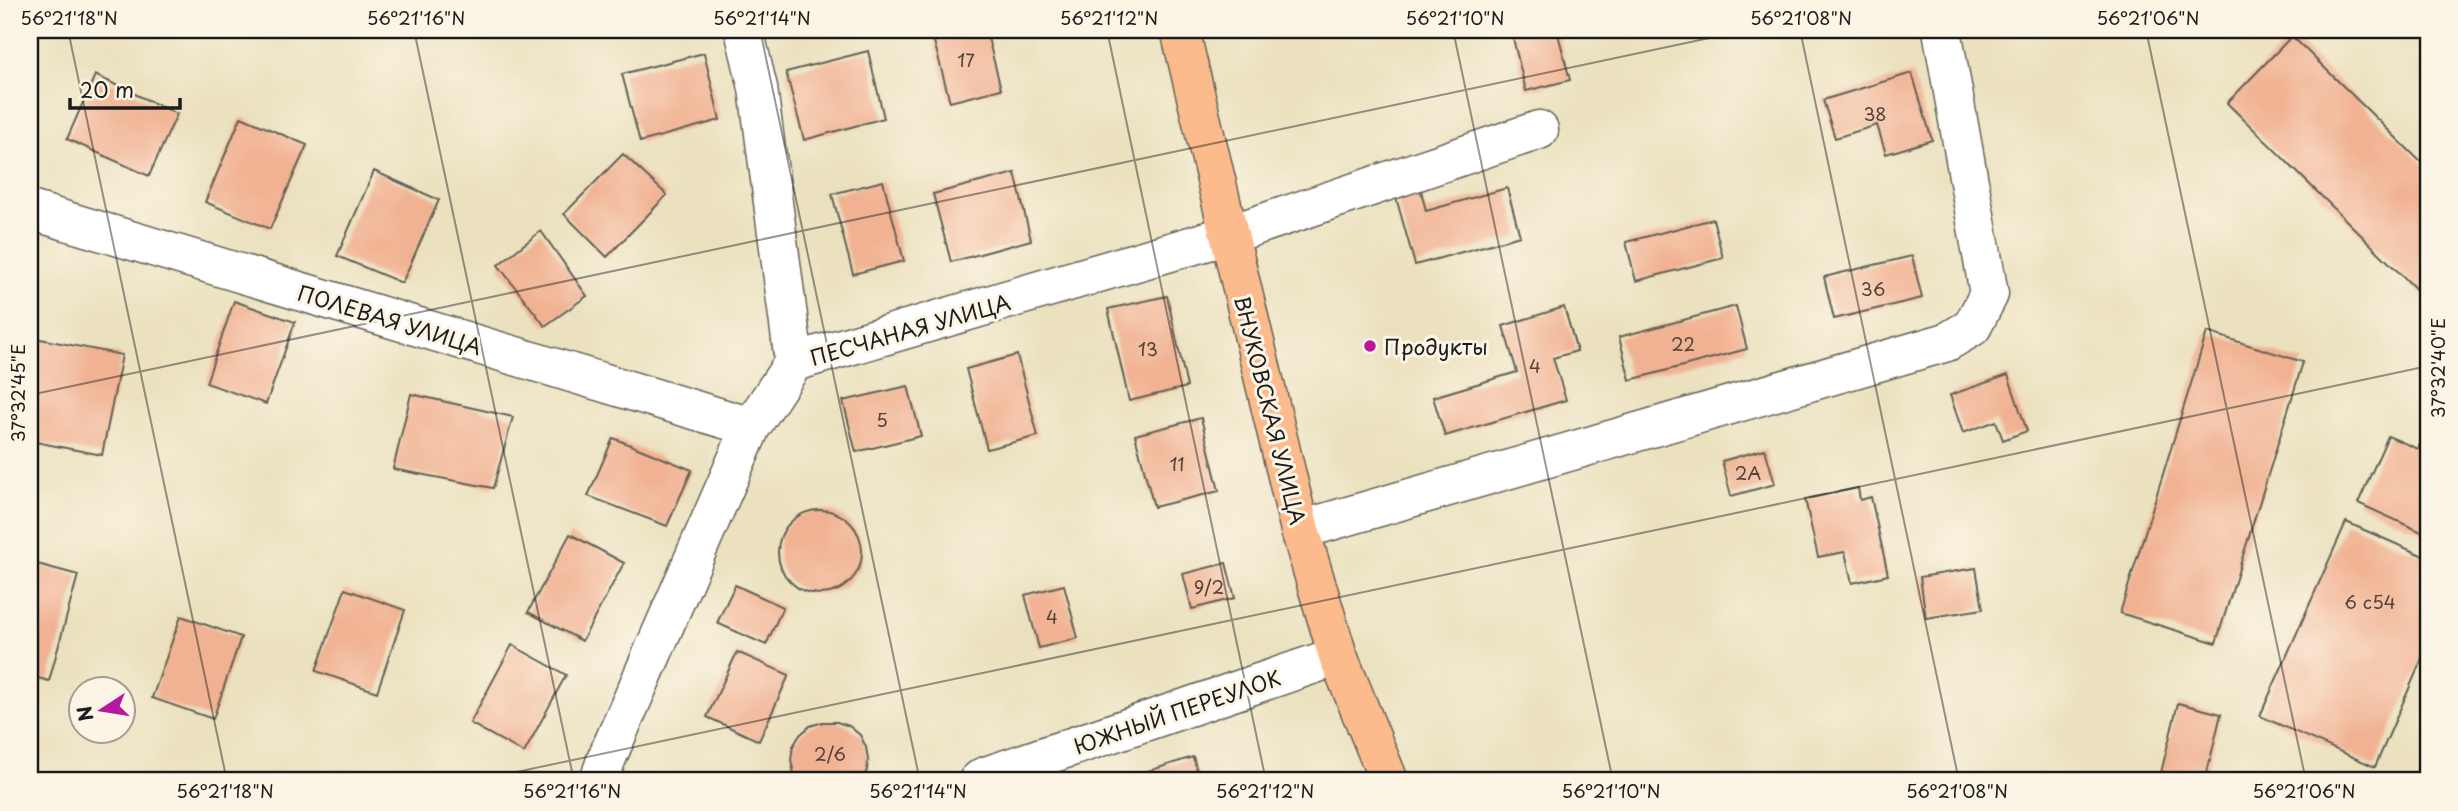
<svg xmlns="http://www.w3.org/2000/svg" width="2458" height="811" font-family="'Playpen Sans',sans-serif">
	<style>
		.building { fill: #f1b293 }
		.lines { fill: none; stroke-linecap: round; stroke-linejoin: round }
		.minor-casing { stroke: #646155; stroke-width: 41 }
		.major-casing { stroke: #646155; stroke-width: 41 }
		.minor { stroke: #fff; stroke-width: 38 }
		.major { stroke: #fbbb8d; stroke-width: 38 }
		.ticks { fill: none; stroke: #1c1c1c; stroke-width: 2; stroke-opacity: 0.45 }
		.poi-dot { fill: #b5179e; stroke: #fcf5e5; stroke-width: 2.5 }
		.labels { text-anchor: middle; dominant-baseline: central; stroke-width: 6; stroke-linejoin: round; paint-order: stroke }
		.number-label { font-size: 18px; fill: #51423a }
		.street-label { font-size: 21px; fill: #1c1c1c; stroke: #fcf5e5 }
		.poi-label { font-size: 21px; fill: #1c1c1c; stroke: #fcf5e5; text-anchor: start }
		.neatline { fill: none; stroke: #1c1c1c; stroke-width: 2.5 }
		.ticks-label { font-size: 18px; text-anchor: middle; fill: #1c1c1c }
	</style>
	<rect width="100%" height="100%" fill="#fcf5e5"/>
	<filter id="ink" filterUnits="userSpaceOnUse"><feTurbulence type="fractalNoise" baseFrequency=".0143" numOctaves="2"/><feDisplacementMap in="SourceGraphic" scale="14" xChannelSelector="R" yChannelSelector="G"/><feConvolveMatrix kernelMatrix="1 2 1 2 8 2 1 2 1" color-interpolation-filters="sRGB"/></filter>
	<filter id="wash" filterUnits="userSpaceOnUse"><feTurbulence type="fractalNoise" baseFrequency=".00686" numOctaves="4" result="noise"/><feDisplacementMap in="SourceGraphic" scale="28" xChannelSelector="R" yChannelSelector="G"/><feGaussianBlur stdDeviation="1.57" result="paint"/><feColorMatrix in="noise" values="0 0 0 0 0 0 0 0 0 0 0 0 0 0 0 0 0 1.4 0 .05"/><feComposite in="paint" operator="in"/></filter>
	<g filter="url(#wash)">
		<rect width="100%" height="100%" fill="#ebe1bf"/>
		<g id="blocks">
			<path class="building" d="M 931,30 L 986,30 L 1001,89 L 950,102 Z
				M 1511,30 L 1557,30 L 1570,80 L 1526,91 Z
				M 2292,36 L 2428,169 L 2428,301 L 2227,103 Z
				M 868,51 L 884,118 L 804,140 L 786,72 Z
				M 704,53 L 720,120 L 640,142 L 622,74 Z
				M 1912,73 L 1932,140 L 1886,154 L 1877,125 L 1835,138 L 1823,100 Z
				M 95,75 L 177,114 L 149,176 L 67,139 Z
				M 241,117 L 307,145 L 270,229 L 205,202 Z
				M 623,154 L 667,195 L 607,257 L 564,214 Z
				M 374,171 L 439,200 L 402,283 L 337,256 Z
				M 1015,173 L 1031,240 L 951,262 L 933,194 Z
				M 883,181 L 904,261 L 853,274 L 832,194 Z
				M 1420,187 L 1426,211 L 1507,188 L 1520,236 L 1415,265 L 1395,194 Z
				M 1713,219 L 1723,258 L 1636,281 L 1626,242 Z
				M 541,231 L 587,296 L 545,326 L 498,265 Z
				M 1912,256 L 1922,298 L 1834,319 L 1824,277 Z
				M 1167,296 L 1187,387 L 1129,401 L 1108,309 Z
				M 234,301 L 295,322 L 266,404 L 206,383 Z
				M 1736,306 L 1747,349 L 1630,380 L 1619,337 Z
				M 1564,307 L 1577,351 L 1553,358 L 1566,400 L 1445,436 L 1433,397 L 1517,372 L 1503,326 Z
				M 2207,332 L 2303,362 L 2216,643 L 2120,613 Z
				M 30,337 L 122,355 L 102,455 L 30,441 Z
				M 1017,355 L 1038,436 L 987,449 L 966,369 Z
				M 2008,375 L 2027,431 L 2003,440 L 1996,421 L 1963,433 L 1950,395 Z
				M 908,386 L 921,436 L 856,452 L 843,401 Z
				M 411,394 L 513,417 L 493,488 L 393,469 Z
				M 1201,418 L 1219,491 L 1154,507 L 1135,435 Z
				M 2428,425 L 2428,535 L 2358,503 L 2388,436 L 2418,449 Z
				M 613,438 L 692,470 L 667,526 L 588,496 Z
				M 1765,449 L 1775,484 L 1731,496 L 1722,461 Z
				M 1858,488 L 1860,500 L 1871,497 L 1888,575 L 1852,583 L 1845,552 L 1818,557 L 1805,499 Z
				M778 552a42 42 0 1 1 84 0a42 42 0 1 1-84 0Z
				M 2346,522 L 2428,558 L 2428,645 L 2375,767 L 2260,716 Z
				M 570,534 L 624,563 L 582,641 L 528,612 Z
				M 30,562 L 78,575 L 49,681 L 30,676 Z
				M 1226,563 L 1235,598 L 1192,609 L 1183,574 Z
				M 1976,568 L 1983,609 L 1926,618 L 1920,577 Z
				M 735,585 L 783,607 L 766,645 L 717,623 Z
				M 1064,585 L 1078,638 L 1039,648 L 1025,595 Z
				M 345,589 L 405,610 L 377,692 L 316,671 Z
				M 181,616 L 241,637 L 213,719 L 152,698 Z
				M 512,645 L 566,675 L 524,753 L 470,723 Z
				M 737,652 L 789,675 L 759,741 L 707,717 Z
				M 2178,703 L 2221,714 L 2205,781 L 2159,781 Z
				M 823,722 L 837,722 L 849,726 L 860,735 L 866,747 L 868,759 L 867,770 L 862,781 L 798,781 L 794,773 L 791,760 L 793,746 L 800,735 L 810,726 Z
				M 1193,757 L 1200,781 L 1131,781 L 1129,777 Z"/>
		</g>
	</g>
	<g filter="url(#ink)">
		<use href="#blocks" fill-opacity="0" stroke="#646155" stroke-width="2"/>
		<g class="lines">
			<defs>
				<path id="minor" d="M 744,30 L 758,88 L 794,362
					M 30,210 L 751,427
					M 1300,530 L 1947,342 L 1972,327 L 1989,294 L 1942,30
					M 599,781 L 606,760 L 751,427 L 794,362 L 1228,235 L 1539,130
					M 978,781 L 983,777 L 1338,656"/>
				<path id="major" d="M 1180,30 L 1300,530 L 1338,656 L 1389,781"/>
			</defs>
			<use href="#minor" class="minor-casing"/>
			<use href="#major" class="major-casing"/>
			<use href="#minor" class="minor"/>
			<use href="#major" class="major"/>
		</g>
	</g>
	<path class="ticks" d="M 68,30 L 227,781M 414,30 L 574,781M 760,30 L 920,781M 1107,30 L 1266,781M 1453,30 L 1613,781M 1800,30 L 1959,781M 2146,30 L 2306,781M 30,395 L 1747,30M 474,781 L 2428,366"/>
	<circle class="poi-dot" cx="1370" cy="346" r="7"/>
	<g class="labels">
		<g class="number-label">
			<text x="966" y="59">17</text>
			<text x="1875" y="113">38</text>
			<text x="1873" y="288">36</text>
			<text x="1683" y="343">22</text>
			<text x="1148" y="348">13</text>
			<text x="1535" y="365">4</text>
			<text x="882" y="419">5</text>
			<text x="1177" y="463">11</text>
			<text x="1748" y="472">2А</text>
			<text x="1209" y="586">9/2</text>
			<text x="2370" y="601">6 с54</text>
			<text x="1052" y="616">4</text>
			<text x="830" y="753">2/6</text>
		</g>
		<g class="street-label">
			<text transform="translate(390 319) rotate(17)">ПОЛЕВАЯ УЛИЦА</text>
			<text transform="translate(910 329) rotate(-16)">ПЕСЧАНАЯ УЛИЦА</text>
			<text transform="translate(1271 410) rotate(76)">ВНУКОВСКАЯ УЛИЦА</text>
			<text transform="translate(1177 711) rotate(-19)">ЮЖНЫЙ ПЕРЕУЛОК</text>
		</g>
		<g class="poi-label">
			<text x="1384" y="346">Продукты</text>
		</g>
	</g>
	<rect width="2458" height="811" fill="none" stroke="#fcf5e5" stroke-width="77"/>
	<g transform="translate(102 710) rotate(258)"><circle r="33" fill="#fcf5e5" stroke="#a29e95" stroke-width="2"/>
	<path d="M0-5L12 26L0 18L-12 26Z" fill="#b5179e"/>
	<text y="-10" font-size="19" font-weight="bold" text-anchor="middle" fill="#1c1c1c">N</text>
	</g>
	<path d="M70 98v10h110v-10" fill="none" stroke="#1c1c1c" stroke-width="3.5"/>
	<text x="80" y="98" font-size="21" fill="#1c1c1c" stroke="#fcf5e5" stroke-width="5" paint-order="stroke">20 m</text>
	<rect x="38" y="38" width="2382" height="734" class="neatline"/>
	<g class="ticks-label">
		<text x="69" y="25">56°21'18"N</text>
		<text x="416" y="25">56°21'16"N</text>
		<text x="762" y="25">56°21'14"N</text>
		<text x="1109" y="25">56°21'12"N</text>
		<text x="1455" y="25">56°21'10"N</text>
		<text x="1801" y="25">56°21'08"N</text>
		<text x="2148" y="25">56°21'06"N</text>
		<text transform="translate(2439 368) rotate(-90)" y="6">37°32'40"E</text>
		<text transform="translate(19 393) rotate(-90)" y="6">37°32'45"E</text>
		<text x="225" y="798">56°21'18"N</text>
		<text x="572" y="798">56°21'16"N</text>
		<text x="918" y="798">56°21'14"N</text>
		<text x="1265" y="798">56°21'12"N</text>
		<text x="1611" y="798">56°21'10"N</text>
		<text x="1957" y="798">56°21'08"N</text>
		<text x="2304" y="798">56°21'06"N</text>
	</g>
</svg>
